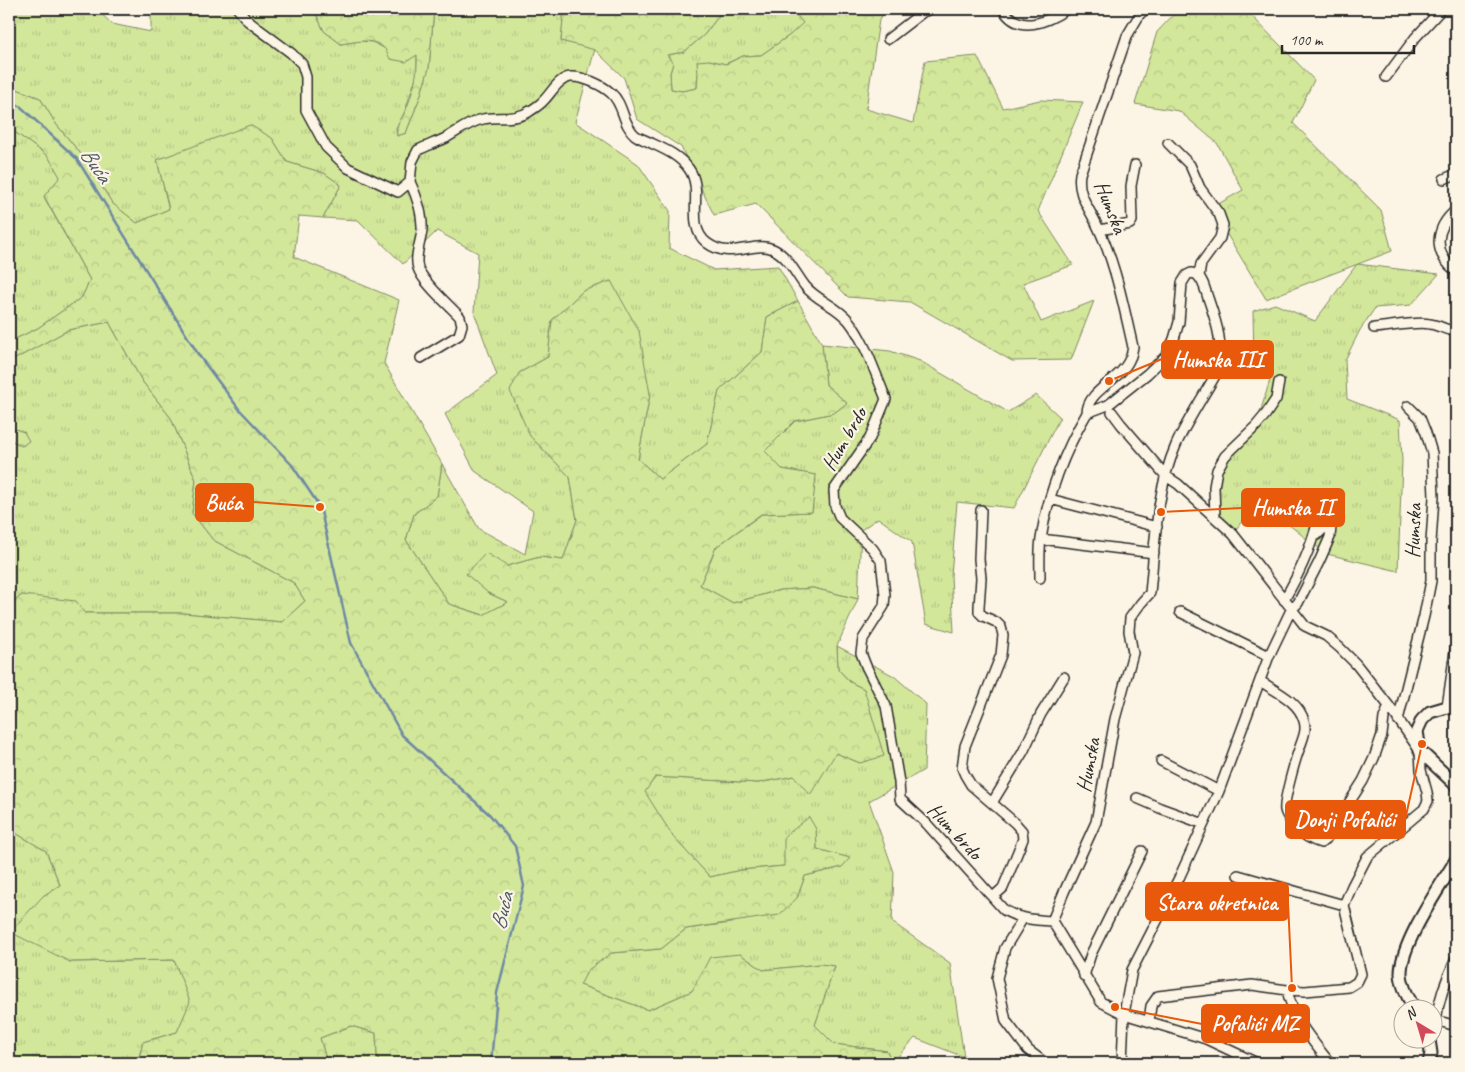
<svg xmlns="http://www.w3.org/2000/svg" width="1465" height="1072" font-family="Caveat,sans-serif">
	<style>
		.grass { fill: url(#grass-tufts); stroke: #7f8963 }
		.forest { fill: url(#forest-crowns); stroke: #7f8963 }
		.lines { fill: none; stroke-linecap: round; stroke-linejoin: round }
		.stream { stroke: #6e88a3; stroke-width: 2.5 }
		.minor-casing { stroke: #2b2b2b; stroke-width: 12 }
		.tertiary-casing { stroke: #2b2b2b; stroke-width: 15 }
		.minor { stroke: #fcf5e5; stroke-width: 9 }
		.tertiary { stroke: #fcf5e5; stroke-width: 11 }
		.labels { text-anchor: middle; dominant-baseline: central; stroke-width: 4.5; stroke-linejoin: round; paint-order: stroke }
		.street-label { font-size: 21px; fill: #2b2b2b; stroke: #fcf5e5 }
		.water-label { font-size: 22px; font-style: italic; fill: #4c5a67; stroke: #fcf5e5 }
		.leader { fill: none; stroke: #e8590c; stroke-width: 2 }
		.callout-dot { fill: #e8590c; stroke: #fcf5e5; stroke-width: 2 }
		.callout { fill: #e8590c; stroke: #e8590c; stroke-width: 2 }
		.callout-label { font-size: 22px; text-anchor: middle; font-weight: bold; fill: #fff }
	</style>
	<defs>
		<pattern id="grass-tufts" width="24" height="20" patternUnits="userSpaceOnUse" patternTransform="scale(1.25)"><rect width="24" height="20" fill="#d3e79b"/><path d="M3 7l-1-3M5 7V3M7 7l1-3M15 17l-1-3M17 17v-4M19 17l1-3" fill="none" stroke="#b5c686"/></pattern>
		<pattern id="forest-crowns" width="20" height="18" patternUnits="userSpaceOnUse" patternTransform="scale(1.25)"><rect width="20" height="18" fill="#d3e79b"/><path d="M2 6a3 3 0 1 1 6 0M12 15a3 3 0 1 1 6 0" fill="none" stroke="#b5c686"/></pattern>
	</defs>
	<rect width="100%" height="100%" fill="#fcf5e5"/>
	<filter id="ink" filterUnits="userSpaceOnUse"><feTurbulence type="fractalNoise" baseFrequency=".02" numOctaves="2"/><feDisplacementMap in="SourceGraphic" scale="10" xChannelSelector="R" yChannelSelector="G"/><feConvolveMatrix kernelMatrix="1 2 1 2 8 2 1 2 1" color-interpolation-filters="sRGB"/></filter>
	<g filter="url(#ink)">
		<path class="grass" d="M 9,9 L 96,9 L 112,24 L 151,32 L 151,9 L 314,9 L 324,31 L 341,44 L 360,41 L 372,42 L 384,48 L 417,55 L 417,74 L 405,111 L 396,129 L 397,136 L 406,133 L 420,97 L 429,68 L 434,9 L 564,9 L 561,41 L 595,49 L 575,122 L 638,164 L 670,211 L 669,248 L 714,270 L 778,266 L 798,301 L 767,317 L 762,352 L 719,391 L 707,444 L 660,479 L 638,459 L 650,394 L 611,281 L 583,291 L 552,320 L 548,357 L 519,373 L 530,436 L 570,477 L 577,520 L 563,560 L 540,557 L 507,566 L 488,593 L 508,602 L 484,615 L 449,604 L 406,540 L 414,514 L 437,496 L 442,464 L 479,529 L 525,554 L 533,511 L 475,471 L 445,414 L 497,375 L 474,312 L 478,253 L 437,231 L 403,264 L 358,220 L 323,218 L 341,185 L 324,173 L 287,162 L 272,138 L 202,144 L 157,160 L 169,209 L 137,223 L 112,203 L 85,159 L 56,124 L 40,98 L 14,88 L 9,83 Z
			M 724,9 L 792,9 L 804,23 L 790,35 L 761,55 L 743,56 L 725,64 L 709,60 L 698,74 L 697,88 L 682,91 L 671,89 L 670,73 L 673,63 L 667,55 L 684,52 L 704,35 Z
			M 9,128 L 48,156 L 61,177 L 44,197 L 90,280 L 82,297 L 38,328 L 9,342 Z
			M 1357,264 L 1439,274 L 1411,305 L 1375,308 L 1360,330 L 1345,360 L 1347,399 L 1400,420 L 1402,461 L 1398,571 L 1327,554 L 1303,536 L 1288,524 L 1250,509 L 1233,534 L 1225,526 L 1215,501 L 1225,456 L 1256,426 L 1273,370 L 1254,361 L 1253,311 L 1275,304 L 1315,321 Z
			M 109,322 L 142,381 L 171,418 L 196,480 L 192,513 L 213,540 L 294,583 L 305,601 L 282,622 L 183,613 L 85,613 L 22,595 L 9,606 L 9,439 L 22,446 L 24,432 L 9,427 L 9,358 L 15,359 L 68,330 Z
			M 822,344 L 890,351 L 920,361 L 1008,412 L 1036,395 L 1060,417 L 1014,508 L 957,502 L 951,576 L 954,632 L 926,624 L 912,542 L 878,518 L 861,530 L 858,599 L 813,588 L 780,590 L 733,603 L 700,585 L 716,547 L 762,514 L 812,512 L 815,475 L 782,469 L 764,451 L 795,421 L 834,413 L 847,403 L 826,385 Z
			M 837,646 L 894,676 L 926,704 L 924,770 L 869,801 L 894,872 L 892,922 L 950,963 L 964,1057 L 915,1038 L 892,1063 L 887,1051 L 834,1044 L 815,1025 L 835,966 L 820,964 L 763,970 L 740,954 L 692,991 L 648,1010 L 580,985 L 587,970 L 611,953 L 661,949 L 686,929 L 731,923 L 797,898 L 805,876 L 842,867 L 849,858 L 817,849 L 816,829 L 784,866 L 741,870 L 710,877 L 674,838 L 644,792 L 656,777 L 758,783 L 794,776 L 836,753 L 860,763 L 864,689 L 850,682 L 838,669 Z
			M 9,829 L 46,851 L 60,885 L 43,896 L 70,962 L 174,960 L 191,1002 L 177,1032 L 143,1042 L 139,1057 L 161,1063 L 9,1063 Z
			M 351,1026 L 376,1033 L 377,1055 L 380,1063 L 327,1063 L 320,1038 Z"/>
		<path class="forest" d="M 314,9 L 434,9 L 429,68 L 420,97 L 406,133 L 397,136 C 395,125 402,119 406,110 C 413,91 418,75 417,55 L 406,62 L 390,59 C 388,56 387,50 384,48 C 373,37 354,42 341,44 L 324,31 Z
			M 564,9 L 724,9 L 704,35 L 684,52 L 667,55 L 673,63 L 670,73 L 671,89 L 682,91 L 697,88 L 698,74 L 697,61 L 709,60 L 726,64 L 743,56 L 761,55 L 790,35 L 803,23 L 792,9 L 887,9 L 879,20 L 866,109 L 913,123 L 925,61 L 977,56 L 1003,108 L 1040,100 L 1083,102 L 1038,211 L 1073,265 L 1023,283 L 1041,322 L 1094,301 L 1071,360 L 1012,361 L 910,302 L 848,297 L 756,204 L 714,215 L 681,147 L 637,119 L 624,78 L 595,50 L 561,41 Z
			M 1179,9 L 1245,9 L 1314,80 L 1293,123 L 1381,210 L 1392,251 L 1266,299 L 1211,208 L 1243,190 L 1217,143 L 1179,111 L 1135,104 L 1157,32 Z
			M 9,83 L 14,88 L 40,98 L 56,124 L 85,159 L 112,203 L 137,223 L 169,209 L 157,160 L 250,125 L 272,138 L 287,162 L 324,173 L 341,185 L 323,218 L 299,216 L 294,257 L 399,300 L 384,363 L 442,464 L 437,496 L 414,514 L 406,540 L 449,604 L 483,615 L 508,602 L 488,593 L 466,574 L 486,553 L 507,566 L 540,557 L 563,560 L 577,520 L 570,477 L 530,436 L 510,391 L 519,373 L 548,357 L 552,320 L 583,291 L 611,281 L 639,331 L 650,394 L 638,459 L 660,479 L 707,444 L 719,391 L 762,352 L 767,317 L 798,301 L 822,344 L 826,385 L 847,403 L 834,413 L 795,421 L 765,451 L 782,469 L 816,475 L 812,512 L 761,514 L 716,547 L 700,585 L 733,603 L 780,590 L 813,588 L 858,599 L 837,646 L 838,669 L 850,682 L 864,689 L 884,756 L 860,763 L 836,753 L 810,795 L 794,776 L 758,783 L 655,777 L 645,792 L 674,838 L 710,877 L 741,870 L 784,866 L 784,837 L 809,817 L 816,829 L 817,849 L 850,858 L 842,867 L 805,876 L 797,898 L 779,915 L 686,929 L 661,949 L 611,953 L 588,970 L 580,985 L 648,1010 L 692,991 L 710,957 L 740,954 L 763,970 L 820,964 L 835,966 L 815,1025 L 834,1044 L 887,1051 L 892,1063 L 760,1063 L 736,1059 L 721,1063 L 380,1063 L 377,1055 L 376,1033 L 351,1026 L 320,1038 L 327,1063 L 161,1063 L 139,1058 L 143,1042 L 177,1032 L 190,1002 L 174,960 L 70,962 L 10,932 L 43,896 L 60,885 L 46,851 L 9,829 L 9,606 L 22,595 L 76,601 L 85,613 L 183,613 L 282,622 L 305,601 L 294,583 L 213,540 L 192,513 L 196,480 L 171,418 L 142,381 L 109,322 L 68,330 L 15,359 L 9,358 L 9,342 L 38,328 L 82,297 L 90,280 L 44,196 L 60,177 L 48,156 L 9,128 Z
			M 9,427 L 24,432 L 29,441 L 22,446 L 9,439 Z"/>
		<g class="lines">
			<path class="stream" d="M 9,100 L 21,107 L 77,159 L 200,357 L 239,409 L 292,465 L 320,507 L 351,643 L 402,735 L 490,815 L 515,846 L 524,886 L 497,993 L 491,1063"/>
			<defs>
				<path id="minor" d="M 238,9 L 248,21 L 291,53 L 302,64 L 306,77 L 306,110 L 326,147 L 348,168 L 398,192 L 410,182 L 412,162 L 418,150 C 427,146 437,142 446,138 C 458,131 469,122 483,119 C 498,116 516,121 530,111 C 535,108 541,104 545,99 C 552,92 558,79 570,77 C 583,76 602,85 611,93 C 624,104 622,124 635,135 C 639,138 645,140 649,142 C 664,149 679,155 689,169 C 705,191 684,225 707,243 C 731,261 754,240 773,249 C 788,256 795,273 805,286 C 816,300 837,306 849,321 C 865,341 876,375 886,399 L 870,438 L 834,490 L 835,506 L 840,518 L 873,549 L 881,561 L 885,595 L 884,606 L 863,639 L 861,653 L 866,666 L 886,706 L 899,782 L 900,799 L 926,823 L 1004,910 C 1019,919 1034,920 1052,921
					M 1003,9 C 1019,35 1047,22 1067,9
					M 888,39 L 923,12 L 931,9
					M 1386,77 L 1415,38 L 1438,13 L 1439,9
					M 1168,143 L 1190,165 L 1200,188 L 1219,214 L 1223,225 L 1220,238 L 1201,264 L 1199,276
					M 1444,179 L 1456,174
					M 410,182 C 417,197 423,213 422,230 C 421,242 414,256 418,268 C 423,283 449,305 460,317 L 462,325 L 459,335 L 421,358
					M 1456,210 C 1435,228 1432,253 1456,271
					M 1100,230 L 1130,224 L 1132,221 L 1131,186 L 1135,165
					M 1374,328 C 1389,327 1416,321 1430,324 C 1439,325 1447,331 1456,331
					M 1112,412 L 1121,424 L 1166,476 L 1178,484 L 1233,534 L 1305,626 L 1326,636 L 1340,648 L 1356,664 L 1389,706 L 1420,751 L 1421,770 L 1427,792 L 1428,801 L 1424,809 L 1367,857 L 1352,886 L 1344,905 L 1361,974 L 1357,982 L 1349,987 L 1305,991 L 1287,990 L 1252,985 L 1158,996 L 1151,1006 L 1149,1021
					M 1087,413 L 1108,405 L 1147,374 L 1167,355 L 1174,339 L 1179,322 L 1182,283 L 1187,275 L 1191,273 L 1196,274 C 1203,279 1205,289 1208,298 C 1217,324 1225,346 1216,374 C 1203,397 1187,421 1176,445 C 1156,491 1155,543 1150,593 L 1141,603 L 1130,618 L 1129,631 L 1133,653 L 1115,719 L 1096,822 L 1064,892 L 1052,921 L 1101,1002 L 1124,1014 L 1206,1039 L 1257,1063
					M 1050,499 L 1157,527
					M 981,510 L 979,559 L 981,578 L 979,607 L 979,612 L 983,616 L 996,622 L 1001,627 L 1003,635 L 1001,655 L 965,746 L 962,768 L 965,775 L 971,785 L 1015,823 L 1022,831 L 1023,839 L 1003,888 L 993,897
					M 1215,517 L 1214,487 L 1217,470 L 1225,456 L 1256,426 L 1266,414 L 1276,399 L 1279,382
					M 1041,539 L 1154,553
					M 1040,578 C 1040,565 1039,552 1041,539 C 1047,496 1065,450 1087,413 C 1087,390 1122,380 1130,358 C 1132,355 1132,350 1133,347 C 1123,304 1115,260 1095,221 C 1087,205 1077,193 1080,174 L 1127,36 L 1140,14 L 1146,9
					M 1284,600 C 1301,571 1315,539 1321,506
					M 1180,612 L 1269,656
					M 1260,681 C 1275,691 1299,701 1304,721 C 1307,730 1303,738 1300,747 C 1296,757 1283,802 1285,810 C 1286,816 1292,822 1295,827 C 1302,834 1311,840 1321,843 L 1326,839 L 1363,781 L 1374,758 L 1382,735 L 1384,718 L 1389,706
					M 1447,707 L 1456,644
					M 1398,720 L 1424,616 L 1431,581 L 1431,542 L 1434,497 L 1432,453 L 1426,433 L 1420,418 L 1408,406
					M 1161,761 L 1219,791
					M 1137,798 L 1160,808 L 1204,824
					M 992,803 L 1023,752 L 1041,714 L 1064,677
					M 1238,875 L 1344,905
					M 1023,918 L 1005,948 L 997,978 L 1006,1021 L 1028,1050 L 1045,1063
					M 1084,976 L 1091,954 L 1142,851
					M 1287,990 C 1294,1021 1311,1039 1330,1063
					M 1432,1019 L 1456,1026
					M 1436,1020 C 1439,998 1446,979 1456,959
					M 1122,1063 L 1124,1014 L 1132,970 L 1179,878 L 1219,791 L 1269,656 L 1291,610 L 1298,603 L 1319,562 L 1330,537 L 1331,527 L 1327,525 L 1317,535 L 1313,537"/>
				<path id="tertiary" d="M 1456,709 L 1447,707 L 1430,712 L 1422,720 L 1417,731 L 1420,751 L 1456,785
					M 1415,1010 C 1409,999 1402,987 1401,974 C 1400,944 1440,887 1456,860
					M 1429,1040 L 1431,1053 L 1429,1063"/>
			</defs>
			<use href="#minor" class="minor-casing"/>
			<use href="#tertiary" class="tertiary-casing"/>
			<use href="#minor" class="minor"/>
			<use href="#tertiary" class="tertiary"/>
		</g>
	</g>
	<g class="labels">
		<g class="street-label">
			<text transform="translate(1111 207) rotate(68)">Humska</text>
			<text transform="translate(844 439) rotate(-60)">Hum brdo</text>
			<text transform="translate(1413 531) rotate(-88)">Humska</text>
			<text transform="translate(1088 765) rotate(-79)">Humska</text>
			<text transform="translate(955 831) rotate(47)">Hum brdo</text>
		</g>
		<g class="water-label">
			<text transform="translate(96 165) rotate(55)">Buća</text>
			<text transform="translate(502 911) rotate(-76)">Buća</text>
		</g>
	</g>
	<path class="leader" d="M1109 381L1162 359M320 507L253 502M1161 512L1242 508M1422 744L1405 820M1292 988L1288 902M1115 1007L1202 1024"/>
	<g class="callout-dot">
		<circle cx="1109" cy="381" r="5"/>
		<circle cx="320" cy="507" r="5"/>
		<circle cx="1161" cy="512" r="5"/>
		<circle cx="1422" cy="744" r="5"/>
		<circle cx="1292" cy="988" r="5"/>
		<circle cx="1115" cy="1007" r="5"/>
	</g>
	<g class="callout">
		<rect x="1162" y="341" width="111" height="37" rx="5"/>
		<rect x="196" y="484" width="57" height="37" rx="5"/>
		<rect x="1242" y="489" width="102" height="37" rx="5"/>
		<rect x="1286" y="801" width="119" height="37" rx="5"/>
		<rect x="1146" y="883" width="142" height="37" rx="5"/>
		<rect x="1202" y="1005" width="107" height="37" rx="5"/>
	</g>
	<g class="callout-label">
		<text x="1218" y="367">Humska III</text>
		<text x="224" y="510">Buća</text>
		<text x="1293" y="515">Humska II</text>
		<text x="1345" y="827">Donji Pofalići</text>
		<text x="1217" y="910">Stara okretnica</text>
		<text x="1255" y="1031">Pofalići MZ</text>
	</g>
	<rect width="1465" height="1072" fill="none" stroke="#fcf5e5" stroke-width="30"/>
	<rect x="15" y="15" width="1435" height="1042" fill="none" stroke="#2b2b2b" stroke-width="2" filter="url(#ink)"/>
	<g transform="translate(1418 1024) rotate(322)"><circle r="24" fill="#fcf5e5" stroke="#a8a49b"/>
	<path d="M0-4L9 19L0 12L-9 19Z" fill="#d1495b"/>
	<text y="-8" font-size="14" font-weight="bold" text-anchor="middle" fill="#2b2b2b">N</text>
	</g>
	<path d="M1282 45v8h132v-8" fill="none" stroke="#2b2b2b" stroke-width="2.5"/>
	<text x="1290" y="45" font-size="15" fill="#2b2b2b" stroke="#fcf5e5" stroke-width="4" paint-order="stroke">100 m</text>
</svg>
